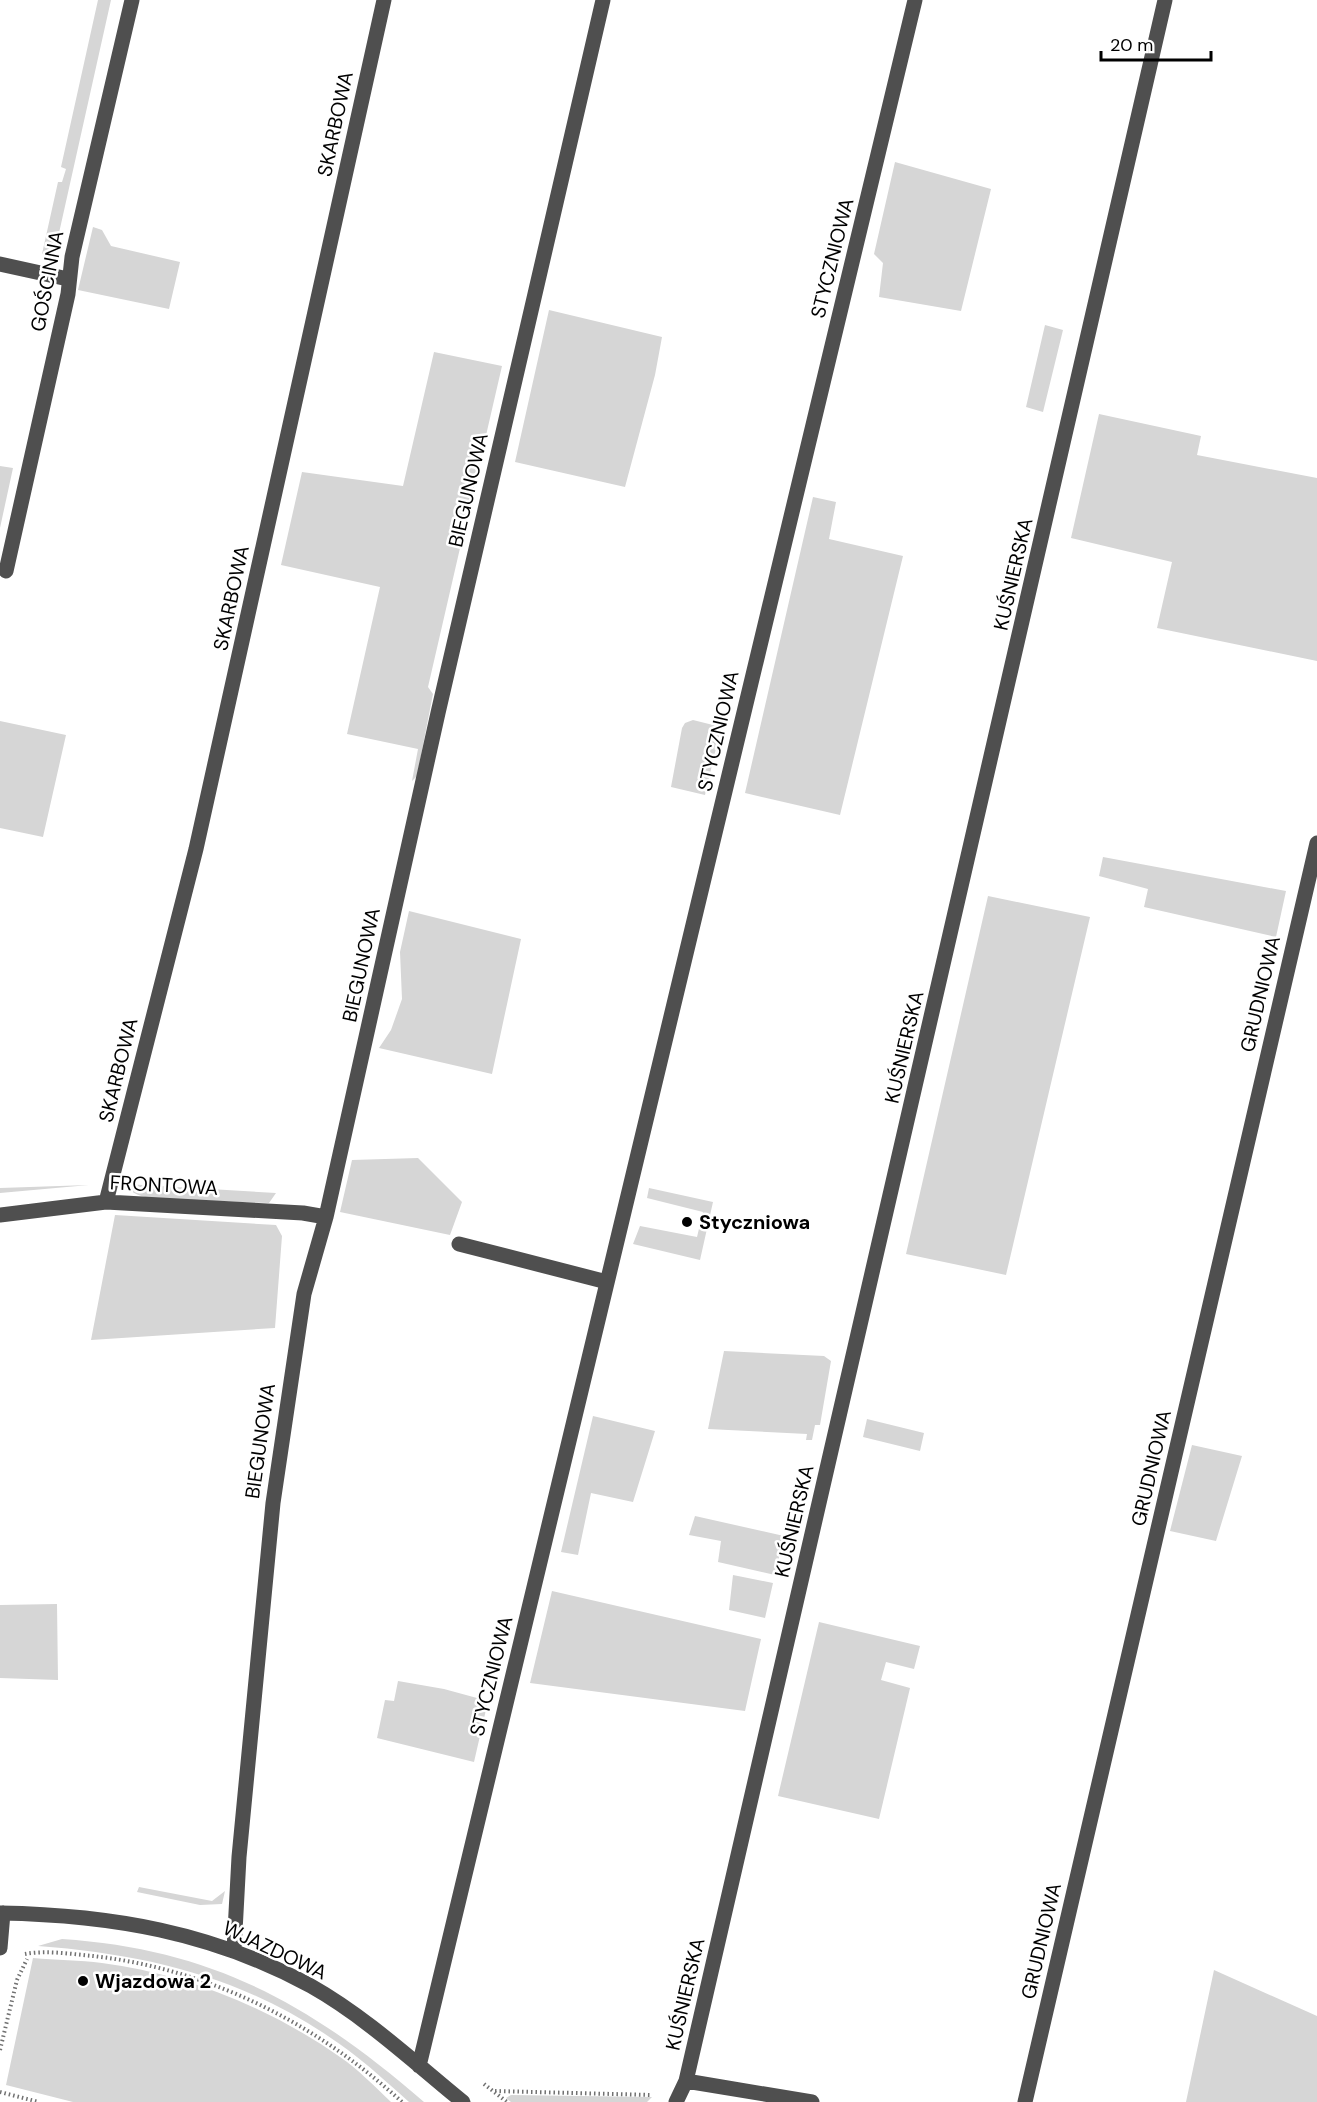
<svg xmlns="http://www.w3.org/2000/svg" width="1317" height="2102" font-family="'DM Sans',sans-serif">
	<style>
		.green { fill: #d6d6d6 }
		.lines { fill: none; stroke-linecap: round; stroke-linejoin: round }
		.path { stroke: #717171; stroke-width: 4; stroke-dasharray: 1.5 3; stroke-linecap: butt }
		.minor { stroke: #4f4f4f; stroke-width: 15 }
		.poi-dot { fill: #000; stroke: #fff; stroke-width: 2 }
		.labels { text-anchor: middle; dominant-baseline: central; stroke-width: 5; stroke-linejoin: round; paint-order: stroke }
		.street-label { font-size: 20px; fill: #000; stroke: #fff }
		.poi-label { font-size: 20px; font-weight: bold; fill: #000; stroke: #fff; text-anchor: start }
	</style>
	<rect width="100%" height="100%" fill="#fff"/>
	<path class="green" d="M 98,0 L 111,0 L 59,233 L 55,246 L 42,254 L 58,182 L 62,182 L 66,169 L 61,167 Z
		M 895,162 L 991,189 L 961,311 L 879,297 L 883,263 L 874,254 Z
		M 93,227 L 102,230 L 111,246 L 180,262 L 169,309 L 78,290 Z
		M 549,310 L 662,337 L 655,375 L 625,487 L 515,462 Z
		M 1045,325 L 1063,330 L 1043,412 L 1026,407 Z
		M 434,352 L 502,366 L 428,687 L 433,694 L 417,776 L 412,781 L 418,749 L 347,734 L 380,587 L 281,565 L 302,472 L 403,486 Z
		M 1099,414 L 1201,436 L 1197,455 L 1317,478 L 1317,661 L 1157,628 L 1172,562 L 1071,538 Z
		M 0,466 L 13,468 L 0,528 Z
		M 813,497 L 836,502 L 829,539 L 903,556 L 840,815 L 745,793 Z
		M 693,720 L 721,727 L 705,795 L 671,787 L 682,728 L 685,723 Z
		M 0,721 L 66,735 L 43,837 L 0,828 Z
		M 1103,857 L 1286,891 L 1276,937 L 1144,907 L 1148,889 L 1099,876 Z
		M 988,896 L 1090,917 L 1006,1275 L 906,1254 Z
		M 409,911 L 521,939 L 492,1074 L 379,1048 L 391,1030 L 402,999 L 400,952 Z
		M 418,1158 L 462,1202 L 450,1235 L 340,1212 L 352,1160 Z
		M 126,1184 L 276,1193 L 269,1203 L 157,1199 C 145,1197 132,1196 126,1184 Z
		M 89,1185 L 0,1193 L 0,1188 Z
		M 649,1188 L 713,1202 L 700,1260 L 633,1244 L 640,1226 L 697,1237 L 703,1212 L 647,1198 Z
		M 115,1215 L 276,1225 L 282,1236 L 275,1328 L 91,1340 Z
		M 724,1351 L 824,1356 L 831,1361 L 820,1425 L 815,1425 L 812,1440 L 806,1440 L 807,1434 L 708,1429 Z
		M 593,1416 L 655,1431 L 633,1502 L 591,1493 L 578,1555 L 561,1552 Z
		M 867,1419 L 924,1433 L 920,1451 L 863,1437 Z
		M 1192,1445 L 1242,1456 L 1216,1541 L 1170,1531 Z
		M 695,1516 L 784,1536 L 775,1575 L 718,1562 L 721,1541 L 689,1535 Z
		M 733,1575 L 773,1583 L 765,1618 L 729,1610 Z
		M 552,1591 L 761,1639 L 745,1711 L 530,1683 Z
		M 57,1604 L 58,1680 L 0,1678 L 0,1605 Z
		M 819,1622 L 920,1646 L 914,1669 L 886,1662 L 881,1680 L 910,1688 L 879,1819 L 778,1796 Z
		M 398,1681 L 444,1689 L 488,1701 L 474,1762 L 377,1738 L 385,1700 L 394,1701 Z
		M 139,1887 L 212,1901 L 225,1891 L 222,1904 L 200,1905 L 137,1892 Z
		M 62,1939 C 213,1949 312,2005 424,2102 L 409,2102 C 392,2087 375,2071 357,2057 C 261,1982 157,1955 38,1946 Z
		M 33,1958 C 56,1960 80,1960 102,1963 C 187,1974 270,2008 340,2057 C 358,2069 375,2087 391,2102 L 73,2102 L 6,2085 Z
		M 1214,1970 L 1317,2016 L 1317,2102 L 1186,2102 Z
		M 511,2095 L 652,2097 L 647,2102 L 511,2102 L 506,2098 Z"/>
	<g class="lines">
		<path class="path" d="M 25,1954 C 46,1950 71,1954 93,1956 C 209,1969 316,2023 402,2102
			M 0,2050 L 17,1980 L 27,1959
			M 484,2084 L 507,2102
			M 495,2091 L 652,2095
			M 0,2092 L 39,2102"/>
		<path class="minor" d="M 0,264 L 68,279
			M 6,571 L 68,294 L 72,257 L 132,0
			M 106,1202 L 196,849 L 384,0
			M 0,1215 L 106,1202 L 303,1213 L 326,1217
			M 459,1244 L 607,1282
			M 0,1913 C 111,1915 212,1932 311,1986 C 366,2017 415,2063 463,2102
			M 0,1948 L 3,1913
			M 234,1950 L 239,1857 L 273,1503 L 304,1294 L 326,1217 L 438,713 L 603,0
			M 419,2066 L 915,0
			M 686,2081 L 812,2102
			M 676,2102 L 686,2081 L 1165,0
			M 1025,2102 L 1317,843"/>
	</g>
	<g class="poi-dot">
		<circle cx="687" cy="1222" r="6"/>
		<circle cx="83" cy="1981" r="6"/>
	</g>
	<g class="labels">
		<g class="street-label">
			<text transform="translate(335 124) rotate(-78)">SKARBOWA</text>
			<text transform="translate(832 258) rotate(-76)">STYCZNIOWA</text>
			<text transform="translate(47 281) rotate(-79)">GOŚCINNA</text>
			<text transform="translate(468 490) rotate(-77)">BIEGUNOWA</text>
			<text transform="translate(1013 574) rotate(-77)">KUŚNIERSKA</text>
			<text transform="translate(231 598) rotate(-78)">SKARBOWA</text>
			<text transform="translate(718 731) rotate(-77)">STYCZNIOWA</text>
			<text transform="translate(361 965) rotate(-78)">BIEGUNOWA</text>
			<text transform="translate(1260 994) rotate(-77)">GRUDNIOWA</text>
			<text transform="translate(904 1047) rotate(-77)">KUŚNIERSKA</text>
			<text transform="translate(118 1070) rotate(-76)">SKARBOWA</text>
			<text transform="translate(164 1185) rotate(3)">FRONTOWA</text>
			<text transform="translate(260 1441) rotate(-82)">BIEGUNOWA</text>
			<text transform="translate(1151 1468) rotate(-77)">GRUDNIOWA</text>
			<text transform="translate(794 1521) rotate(-77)">KUŚNIERSKA</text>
			<text transform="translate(491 1676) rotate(-76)">STYCZNIOWA</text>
			<text transform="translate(1041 1941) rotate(-77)">GRUDNIOWA</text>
			<text transform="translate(275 1950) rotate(25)">WJAZDOWA</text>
			<text transform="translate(685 1994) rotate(-77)">KUŚNIERSKA</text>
		</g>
		<g class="poi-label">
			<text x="699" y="1222">Styczniowa</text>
			<text x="95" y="1981">Wjazdowa 2</text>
		</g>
	</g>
	<path d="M1101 51v9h110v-9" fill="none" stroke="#000000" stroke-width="3"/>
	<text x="1110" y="51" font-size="18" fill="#000000" stroke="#ffffff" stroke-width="4.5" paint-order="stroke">20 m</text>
</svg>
